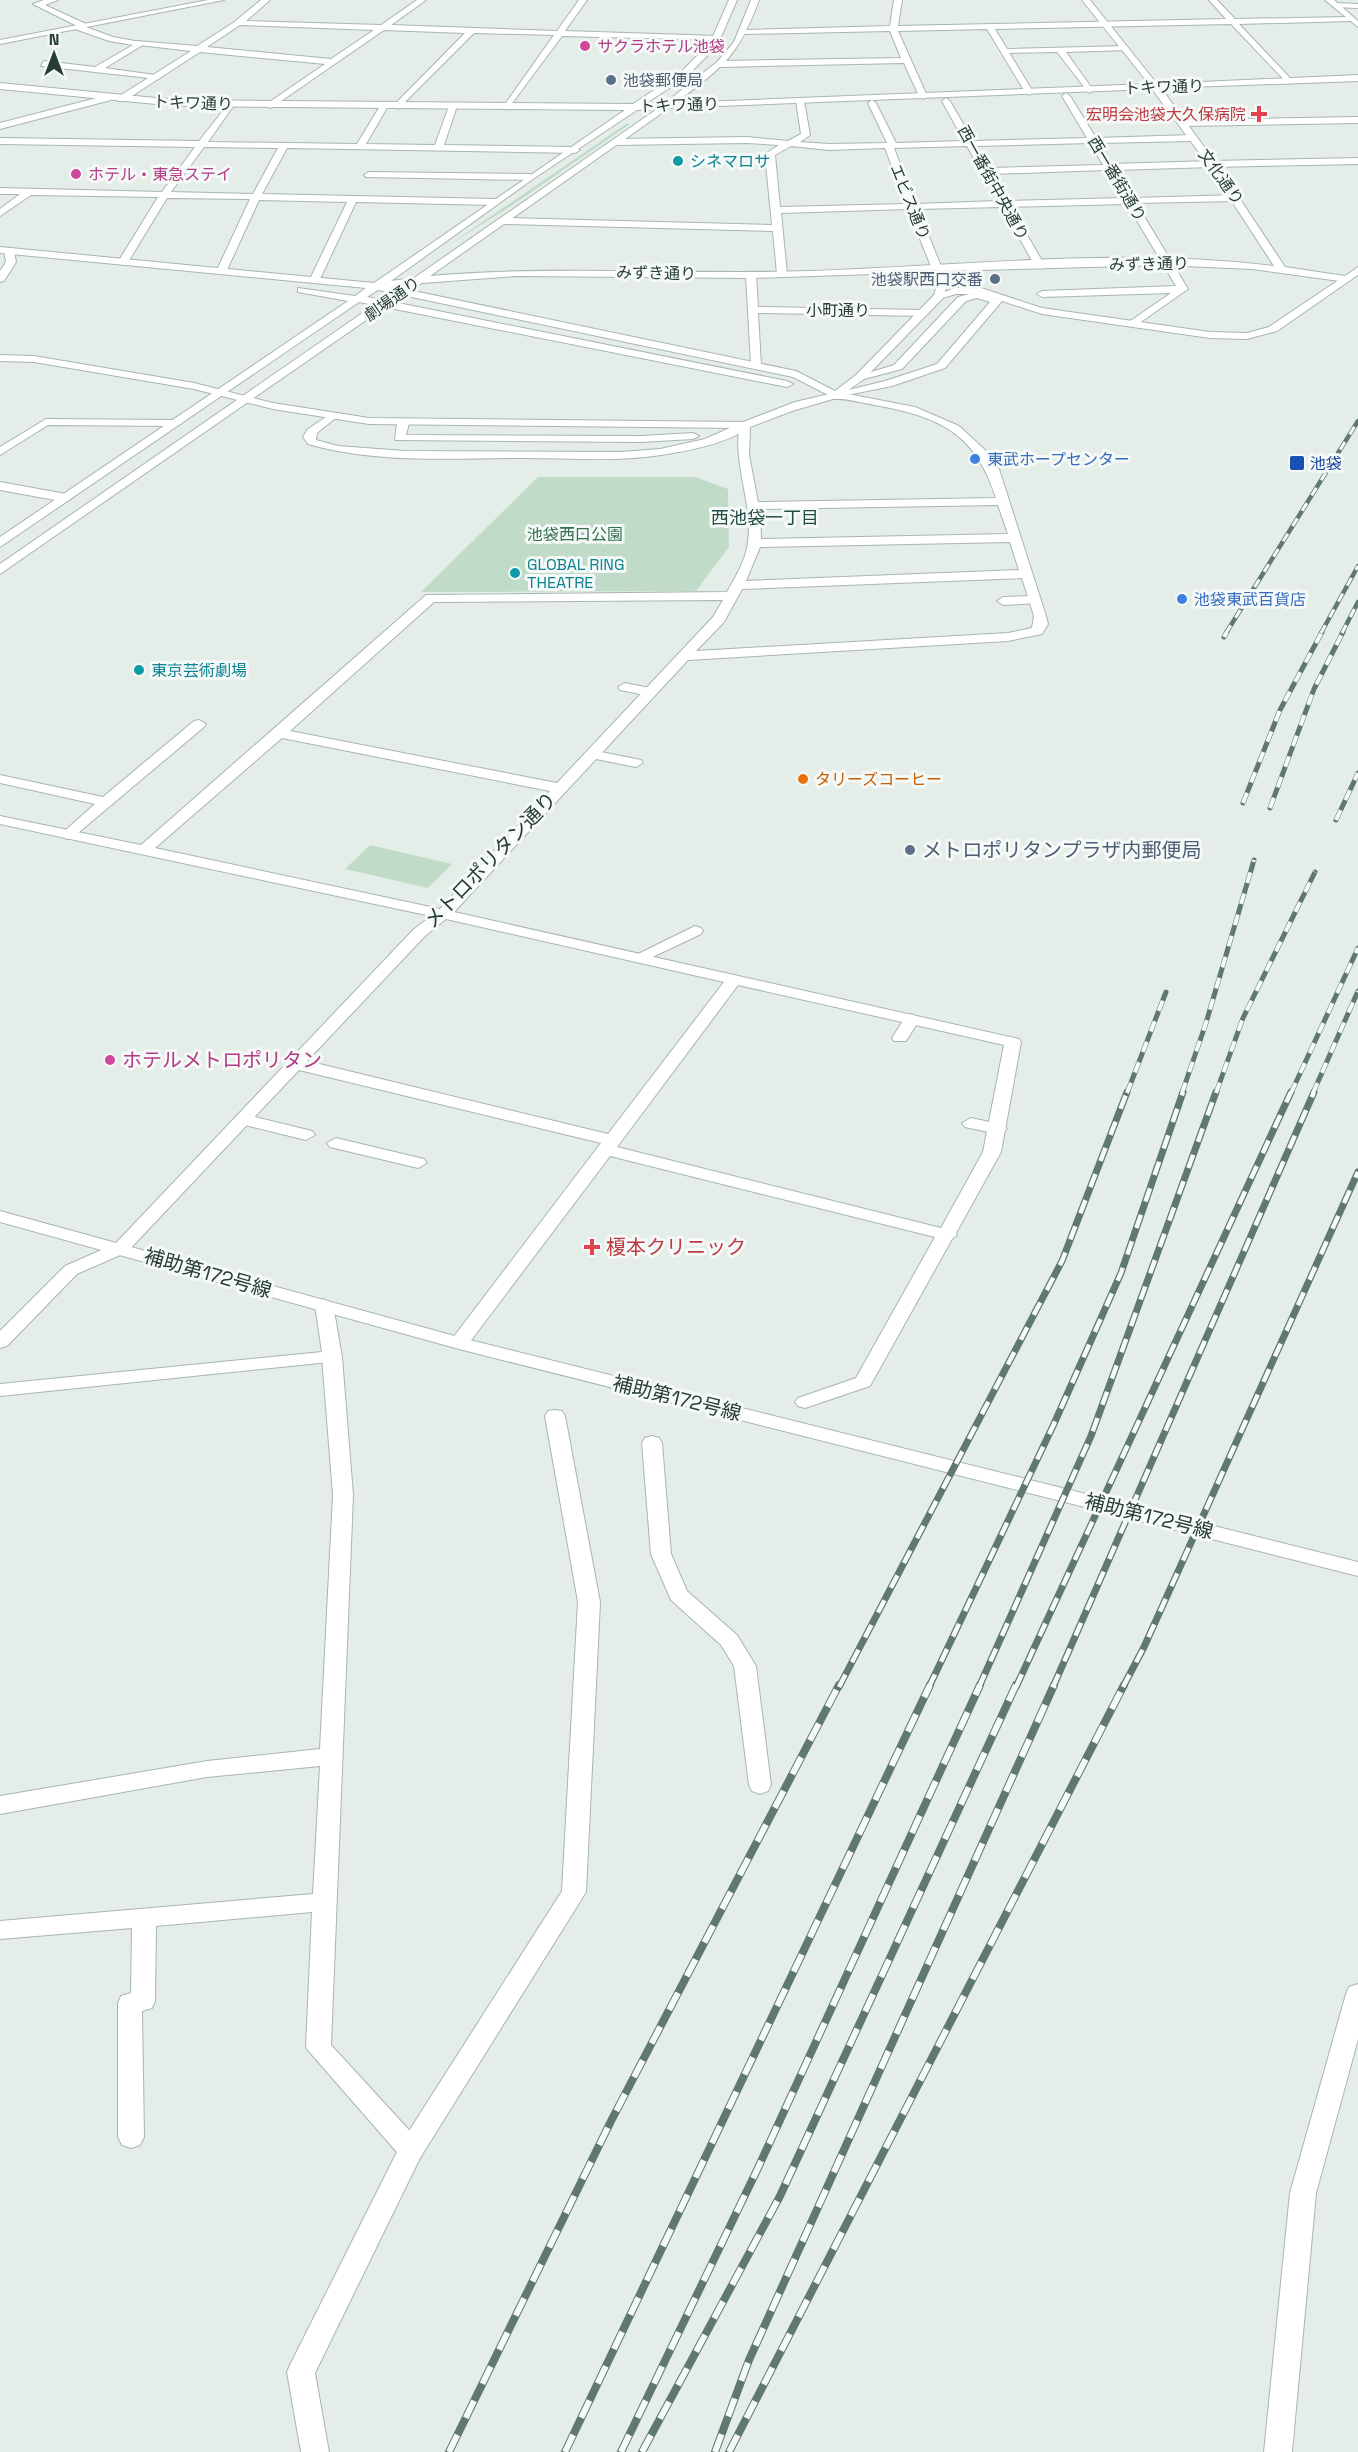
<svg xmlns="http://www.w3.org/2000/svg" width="1358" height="2452" font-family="'Space Grotesk','Noto Sans JP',sans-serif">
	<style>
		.green { fill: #c0dbc8 }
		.water { fill: #93c1cc }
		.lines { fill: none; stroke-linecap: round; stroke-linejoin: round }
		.service-casing { stroke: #a8b5b0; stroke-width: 2 }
		.pedestrian-casing { stroke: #a8b5b0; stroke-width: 2 }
		.minor-casing { stroke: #a8b5b0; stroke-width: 2 }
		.tertiary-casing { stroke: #a8b5b0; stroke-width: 2 }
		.service { fill: #fff; fill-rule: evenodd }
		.pedestrian { fill: #fff; fill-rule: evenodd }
		.minor { fill: #fff; fill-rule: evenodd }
		.tertiary { fill: #fff; fill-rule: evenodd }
		.rail-far3-casing { stroke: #607872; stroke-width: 4.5 }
		.rail-far2-casing { stroke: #607872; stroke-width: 5 }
		.rail-far1-casing { stroke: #607872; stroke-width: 7 }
		.rail-casing { stroke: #607872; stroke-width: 8 }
		.rail-far3 { stroke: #f5f9f7; stroke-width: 3; stroke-dasharray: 9; stroke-linecap: butt }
		.rail-far2 { stroke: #f5f9f7; stroke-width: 4; stroke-dasharray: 11; stroke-linecap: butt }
		.rail-far1 { stroke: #f5f9f7; stroke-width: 4.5; stroke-dasharray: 14; stroke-linecap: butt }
		.rail { stroke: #f5f9f7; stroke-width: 6; stroke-dasharray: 19; stroke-linecap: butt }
		.hotel-dot { fill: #d1479c; stroke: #f5f9f7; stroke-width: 2 }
		.service-dot { fill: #5c6f8a; stroke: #f5f9f7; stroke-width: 2 }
		.health-dot { fill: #e0444e; stroke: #f5f9f7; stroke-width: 2 }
		.culture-dot { fill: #0f9aa8; stroke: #f5f9f7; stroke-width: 2 }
		.shop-dot { fill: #3f7fe0; stroke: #f5f9f7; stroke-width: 2 }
		.transit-dot { fill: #1a4fb4; stroke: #f5f9f7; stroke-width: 2 }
		.food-dot { fill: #e8710a; stroke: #f5f9f7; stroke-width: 2 }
		.labels { text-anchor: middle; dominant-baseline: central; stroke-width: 6; stroke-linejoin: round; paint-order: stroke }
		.far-hotel-label { font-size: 16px; fill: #b23c85; stroke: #f5f9f7; text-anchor: start }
		.far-service-label { font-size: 16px; fill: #4e5e75; stroke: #f5f9f7; text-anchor: start }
		.far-street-label { font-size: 16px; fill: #263d37; stroke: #f5f9f7 }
		.far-health-label { font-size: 16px; fill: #be3a42; stroke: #f5f9f7; text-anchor: end }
		.far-culture-label { font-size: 16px; fill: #0d838f; stroke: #f5f9f7; text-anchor: start }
		.far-shop-label { font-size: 16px; fill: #366cbe; stroke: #f5f9f7; text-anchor: start }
		.far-transit-label { font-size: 16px; fill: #164399; stroke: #f5f9f7; text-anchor: start }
		.far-park-label { font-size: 16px; fill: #34704d; stroke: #f5f9f7 }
		.far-food-label { font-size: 16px; fill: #c56008; stroke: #f5f9f7; text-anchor: start }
		.far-neighbourhood-label { font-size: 18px; fill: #234d44; stroke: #f5f9f7 }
		.service-label { font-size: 20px; fill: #4e5e75; stroke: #f5f9f7; text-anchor: start }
		.street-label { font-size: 20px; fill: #263d37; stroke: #f5f9f7 }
		.hotel-label { font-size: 20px; fill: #b23c85; stroke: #f5f9f7; text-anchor: start }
		.health-label { font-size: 20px; fill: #be3a42; stroke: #f5f9f7; text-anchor: start }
	</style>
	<rect width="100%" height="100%" fill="#e5ede9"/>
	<path class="green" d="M 626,124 L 630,124 L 514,204 L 446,247 Z
		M 538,477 L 695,477 L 728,489 L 729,547 L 696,591 L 421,592 Z
		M 370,845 L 452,864 L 428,888 L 345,869 Z"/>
	<path class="water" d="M 598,525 L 614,529 L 617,535 L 599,541 L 579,536 L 581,529 Z"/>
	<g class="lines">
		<defs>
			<path id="service" d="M 44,0 L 58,0 L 45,5 L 86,24 L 86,27 L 113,37 L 146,43 L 105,68 L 162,76 L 158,79 L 41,66 L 44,61 L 95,67 L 133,45 L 109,41 L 75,29 L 75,25 L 33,4 Z
				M 1126,46 L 1129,50 L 1066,52 L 1093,90 L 1089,93 L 1057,52 L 1005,53 L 1001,51 L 1005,49 Z
				M 977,292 L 1002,301 L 945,368 L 892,386 L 832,398 L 832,394 L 885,381 L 937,364 L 990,302 L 977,298 L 966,301 L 902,369 L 860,380 L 855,377 L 894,365 L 958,297 Z
				M 332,413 L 338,416 L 317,433 L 316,440 L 338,446 L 405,451 L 621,452 L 660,449 L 705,439 L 741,423 L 751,425 C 732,443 687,451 661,455 C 617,462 570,458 525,458 C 453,458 377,464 308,444 L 303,437 L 308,429 Z
				M 403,420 L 409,423 L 406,435 L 641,436 L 693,433 L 699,436 L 693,439 L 641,442 L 395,440 L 397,423 Z
				M 1035,596 L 1041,600 L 1040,603 L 1003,605 L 997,601 L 1003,597 Z
				M 625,683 L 655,689 L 657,692 L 650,696 L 620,690 L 618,687 Z
				M 199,720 L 206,724 L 204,727 L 72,838 L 67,839 L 60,835 L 95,804 L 0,783 L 0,775 L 103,797 L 194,721 Z
				M 591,750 L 641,760 L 643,763 L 636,767 L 586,757 L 584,754 Z
				M 695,926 L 701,928 L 703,931 L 701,934 L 644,961 L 632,961 L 630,958 Z
				M 912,1014 L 920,1019 L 906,1041 L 894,1041 L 892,1038 L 906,1016 Z
				M 243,1114 L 312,1131 L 315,1135 L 306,1140 L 237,1123 L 234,1119 Z
				M 971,1118 L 1004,1125 L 1007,1129 L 998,1134 L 965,1127 L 962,1123 Z
				M 336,1138 L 424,1159 L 427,1163 L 418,1168 L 330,1147 L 327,1143 Z
				M 332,1351 L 339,1353 L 342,1357 L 353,1495 L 331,2045 L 420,2142 L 424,2150 L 420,2158 L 411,2161 L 402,2158 L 306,2048 L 312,1912 L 156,1926 L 155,2001 L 152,2008 L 142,2011 L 144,2137 L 140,2145 L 131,2148 L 122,2145 L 118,2137 L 118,2003 L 121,1996 L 131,1993 L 132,1928 L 0,1939 L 0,1921 L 313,1894 L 320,1766 L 207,1777 L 0,1814 L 0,1796 L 207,1761 L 320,1749 L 333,1495 L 322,1357 L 325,1353 Z"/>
			<path id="pedestrian" d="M 1066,93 L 1070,96 L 1096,138 L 1192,135 L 1197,138 L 1192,141 L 1099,143 L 1112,164 L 1212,161 L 1217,164 L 1212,167 L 1115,170 L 1133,198 L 1237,195 L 1242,198 L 1237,201 L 1136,203 L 1188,289 L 1135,326 L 1126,324 L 1171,293 L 1042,297 L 1037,294 L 1042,291 L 1176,286 L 1127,204 L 1011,207 L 1045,266 L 1040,269 L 1035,266 L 1002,207 L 918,209 L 942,269 L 937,272 L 932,269 L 908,209 L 781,213 L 787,274 L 782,277 L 777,274 L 773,231 L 504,224 L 499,221 L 504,218 L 772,225 L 765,154 L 779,145 L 747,143 L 616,145 L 611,142 L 616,139 L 747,137 L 788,141 L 801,134 L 796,101 L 800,98 L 804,101 L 810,135 L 800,142 L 829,144 L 887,143 L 868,103 L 872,100 L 876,103 L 896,143 L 964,141 L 942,101 L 946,98 L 950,101 L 973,141 L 1087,138 L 1062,96 ZM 1090,143 L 1103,165 L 989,168 L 976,146 ZM 791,146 L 829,150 L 885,148 L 906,204 L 780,207 L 775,155 ZM 967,146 L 998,201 L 915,204 L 894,148 ZM 1106,170 L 1123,198 L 1008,201 L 992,174 Z"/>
			<path id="minor" d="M 208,0 L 224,0 L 0,44 L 0,40 Z
				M 261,0 L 270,0 L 246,21 L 381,25 L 417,0 L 426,0 L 391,25 L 557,31 L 579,0 L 587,0 L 565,31 L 718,36 L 722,38 L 718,40 L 562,36 L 507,110 L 503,107 L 554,35 L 474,33 L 398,109 L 394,106 L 395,104 L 465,33 L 384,30 L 271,108 L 268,107 L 268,103 L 325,64 L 200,52 L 124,101 L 118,101 L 118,97 L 191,51 L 139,45 L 136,41 L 197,46 L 233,23 ZM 240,25 L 374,30 L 331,59 L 207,47 Z
				M 894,0 L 902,0 L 898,26 L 1226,19 L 1209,0 L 1217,0 L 1235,19 L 1350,17 L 1354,19 L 1350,21 L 1239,24 L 1291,79 L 1288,84 L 1231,24 L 995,29 L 1033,92 L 1029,95 L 1025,92 L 987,29 L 898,31 L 927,96 L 923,99 L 919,96 L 904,63 L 720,67 L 716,64 L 720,61 L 901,58 L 890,31 L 744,34 L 740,32 L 744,30 L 890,26 Z
				M 1336,3 L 1358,4 L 1358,8 L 1333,7 Z
				M 108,95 L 111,100 L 0,129 L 0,123 Z
				M 230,102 L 234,105 L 208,142 L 357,144 L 380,106 L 384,103 L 388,106 L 366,144 L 435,145 L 449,106 L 453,103 L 457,106 L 444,145 L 575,147 L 580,150 L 575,153 L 287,148 L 262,194 L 495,199 L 500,202 L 495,205 L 356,202 L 320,279 L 315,282 L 310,279 L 347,202 L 259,200 L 227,270 L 222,273 L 217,270 L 250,199 L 167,198 L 128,262 L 123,265 L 118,262 L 158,197 L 31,195 L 0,216 L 0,209 L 20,194 L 0,194 L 0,188 L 162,192 L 195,147 L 0,144 L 0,138 L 199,141 ZM 204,147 L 278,148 L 253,194 L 171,192 Z
				M 1358,117 L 1358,123 L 1182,126 L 1178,123 L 1182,120 Z
				M 1358,158 L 1358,164 L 1212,167 L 1207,164 L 1212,161 Z
				M 369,172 L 530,174 L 535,177 L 530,180 L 366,177 L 364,175 Z
				M 9,248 L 14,251 L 16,262 L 4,281 L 0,282 L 0,271 L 6,262 L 4,251 Z
				M 751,272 L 756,275 L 758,307 L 924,310 L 929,313 L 924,316 L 758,313 L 761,365 L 756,368 L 751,365 L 746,275 Z
				M 1343,277 L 1352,279 L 1277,331 L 1247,339 L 1210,338 L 1042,314 L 981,294 L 956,294 L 939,299 L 934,296 L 955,288 L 981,288 L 1042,308 L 1210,332 L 1247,333 L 1269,327 Z
				M 0,355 L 34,356 L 194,383 L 273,403 L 369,418 L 743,422 L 795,402 L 838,392 L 915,407 L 959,426 L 985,450 L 999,469 L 1046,616 L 1048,624 L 1042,634 L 1008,641 L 688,660 L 454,912 L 1019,1039 L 1021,1042 L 1001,1152 L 956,1233 L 957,1235 L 952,1239 L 870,1386 L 805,1408 L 798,1406 L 795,1402 L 798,1398 L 856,1378 L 935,1237 L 610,1156 L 466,1347 L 452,1347 L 450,1343 L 452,1339 L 601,1143 L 299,1070 L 127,1252 L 77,1274 L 7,1346 L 0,1348 L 0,1331 L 65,1266 L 115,1244 L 413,930 L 431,916 L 0,824 L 0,816 L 141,845 L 426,595 L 727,592 C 735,578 746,560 748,542 C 753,504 734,468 739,428 L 369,424 L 273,409 L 194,389 L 34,362 L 0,361 ZM 833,399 C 847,398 861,403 875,405 C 939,417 975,432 996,498 L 758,502 L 749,455 L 750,427 L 792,411 ZM 998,505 L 1008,534 L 761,539 L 760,509 ZM 1010,542 L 1019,570 L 746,581 L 760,547 ZM 1022,578 L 1034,616 L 1032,628 L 1008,633 L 696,651 L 724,622 L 742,589 ZM 723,600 L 713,617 L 557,783 L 290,731 L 434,602 ZM 282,738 L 550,791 L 440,909 L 155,848 ZM 446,919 L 724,982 L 608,1134 L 307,1061 L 425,936 ZM 738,985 L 1004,1045 L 983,1152 L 941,1228 L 617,1147 Z
				M 46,419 L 176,420 L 182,423 L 176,426 L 48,425 L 0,455 L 0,447 Z
				M 0,482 L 66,494 L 72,498 L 66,502 L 0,490 Z
				M 324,1299 L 333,1305 L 342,1357 L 339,1361 L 0,1396 L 0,1384 L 322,1352 L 315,1305 Z
				M 555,1410 L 562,1411 L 565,1416 L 600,1602 L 586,1892 L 420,2158 L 315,2373 L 329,2452 L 301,2452 L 287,2372 L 291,2363 L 402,2142 L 562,1891 L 578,1602 L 545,1416 L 548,1411 Z
				M 652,1436 L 659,1438 L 662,1443 L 671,1554 L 687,1591 L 737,1635 L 756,1666 L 771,1785 L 768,1791 L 760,1794 L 752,1791 L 749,1785 L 734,1666 L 721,1645 L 671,1600 L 651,1554 L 642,1443 L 645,1438 Z
				M 1358,1984 L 1358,2039 L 1316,2193 L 1292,2452 L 1264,2452 L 1290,2193 L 1346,1994 L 1349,1987 Z"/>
			<path id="tertiary" d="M 729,0 L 737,0 L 717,46 L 686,77 L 645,104 L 665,103 L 717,62 L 734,42 L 751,0 L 759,0 C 737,59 724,65 676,103 L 1149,84 L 1082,0 L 1090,0 L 1157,84 L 1358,75 L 1358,81 L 1161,88 L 1216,163 L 1285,267 L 1345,276 L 1358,267 L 1358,275 L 1347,282 L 1252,269 L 1162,265 L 943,271 L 948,282 L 943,298 L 864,379 L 836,399 L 793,377 L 402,295 L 393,302 L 787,381 L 793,384 L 787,387 L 385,307 L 0,574 L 0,564 L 374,305 L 359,302 L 0,547 L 0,537 L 348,301 L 298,292 L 298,288 L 355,296 L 366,288 L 0,253 L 0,247 L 374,283 L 625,110 L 177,106 L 0,89 L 0,83 L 177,100 L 633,104 L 680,73 L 710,43 ZM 1152,89 L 1209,166 L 1274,266 C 1121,247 964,266 811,271 C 684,275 557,265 430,276 L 669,108 ZM 657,109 L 414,278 L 391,281 L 533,179 L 637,110 ZM 933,272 L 938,282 L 934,295 L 856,375 L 835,391 L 796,371 L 409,290 L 422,283 L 516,276 L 751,278 ZM 378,290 L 392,293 L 382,300 L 367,297 Z
				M 1325,0 L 1334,0 L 1358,21 L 1358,27 Z
				M 0,1211 L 462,1338 L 1358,1562 L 1358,1576 L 459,1349 L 0,1222 Z"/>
		</defs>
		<use href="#service" class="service-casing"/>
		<use href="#pedestrian" class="pedestrian-casing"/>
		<use href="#minor" class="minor-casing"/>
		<use href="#tertiary" class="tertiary-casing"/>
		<use href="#service" class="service"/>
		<use href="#pedestrian" class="pedestrian"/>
		<use href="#minor" class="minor"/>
		<use href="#tertiary" class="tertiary"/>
		<defs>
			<path id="rail-far3" d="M 1226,633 L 1358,421
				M 1321,633 L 1358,566
				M 1342,633 L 1358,602"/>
			<path id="rail-far2" d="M 1224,637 L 1227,632
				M 1243,803 L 1280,710 L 1322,632
				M 1270,808 L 1314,689 L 1343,632
				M 1336,820 L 1358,773
				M 1127,1093 L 1166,992
				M 1182,1093 L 1206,1023 L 1254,860
				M 1216,1093 L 1243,1018 L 1315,872
				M 1291,1093 L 1358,948
				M 1313,1093 L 1358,991"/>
			<path id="rail-far1" d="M 839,1687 L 1062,1261 L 1127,1092
				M 929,1687 L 1053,1426 L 1121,1273 L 1183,1092
				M 979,1687 L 1091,1436 L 1216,1092
				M 1016,1687 L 1291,1092
				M 1053,1687 L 1314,1092
				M 1123,1687 L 1144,1647 L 1358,1172"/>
			<path id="rail" d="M 449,2452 L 611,2121 L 839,1685
				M 565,2452 L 930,1685
				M 621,2452 L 758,2168 L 980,1685
				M 642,2452 L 780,2196 L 1016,1685
				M 715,2452 L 749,2360 L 1054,1685
				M 729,2452 L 1124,1685"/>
		</defs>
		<use href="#rail-far3" class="rail-far3-casing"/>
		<use href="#rail-far2" class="rail-far2-casing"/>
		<use href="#rail-far1" class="rail-far1-casing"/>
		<use href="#rail" class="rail-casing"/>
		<use href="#rail-far3" class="rail-far3"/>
		<use href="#rail-far2" class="rail-far2"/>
		<use href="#rail-far1" class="rail-far1"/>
		<use href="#rail" class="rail"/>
	</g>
	<g class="hotel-dot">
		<circle cx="585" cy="46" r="6"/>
		<circle cx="76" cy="174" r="6"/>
		<circle cx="110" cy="1060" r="6"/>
	</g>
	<g class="service-dot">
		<circle cx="611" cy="80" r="6"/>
		<circle cx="995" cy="279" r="6"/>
		<circle cx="910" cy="850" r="6"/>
	</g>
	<g class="health-dot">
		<path d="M1256 105h6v6h6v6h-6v6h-6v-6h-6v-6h6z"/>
		<path d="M589 1238h6v6h6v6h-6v6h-6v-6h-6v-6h6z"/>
	</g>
	<g class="culture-dot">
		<circle cx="678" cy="161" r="6"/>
		<circle cx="515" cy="573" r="6"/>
		<circle cx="139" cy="670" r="6"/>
	</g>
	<g class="shop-dot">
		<circle cx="975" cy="459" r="6"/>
		<circle cx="1182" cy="599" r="6"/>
	</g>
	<rect class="transit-dot" x="1289" y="455" width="16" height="16" rx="3"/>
	<circle class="food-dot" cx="803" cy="779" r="6"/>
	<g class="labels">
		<g class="far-hotel-label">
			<text x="597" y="46">サクラホテル池袋</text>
			<text x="88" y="174">ホテル・東急ステイ</text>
		</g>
		<g class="far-service-label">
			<text x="623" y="80">池袋郵便局</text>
			<text x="983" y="279" text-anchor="end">池袋駅西口交番</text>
		</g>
		<g class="far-street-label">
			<text transform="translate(1164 87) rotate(-2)">トキワ通り</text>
			<text transform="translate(193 103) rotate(2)">トキワ通り</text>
			<text transform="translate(679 105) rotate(-2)">トキワ通り</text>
			<text transform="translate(1221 177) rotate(54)">文化通り</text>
			<text transform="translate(1117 179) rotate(59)">西一番街通り</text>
			<text transform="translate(993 183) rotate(61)">西一番街中央通り</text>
			<text transform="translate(910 202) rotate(68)">エビス通り</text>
			<text transform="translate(1149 264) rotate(-1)">みずき通り</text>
			<text transform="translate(656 273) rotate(1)">みずき通り</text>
			<text transform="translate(392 299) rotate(-35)">劇場通り</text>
			<text x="838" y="310">小町通り</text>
		</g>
		<g class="far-health-label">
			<text x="1246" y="114">宏明会池袋大久保病院</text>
		</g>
		<g class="far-culture-label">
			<text x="690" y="161">シネマロサ</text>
			<text x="527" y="564">GLOBAL RING<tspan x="527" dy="18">THEATRE</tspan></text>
			<text x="151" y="670">東京芸術劇場</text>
		</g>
		<g class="far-shop-label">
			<text x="987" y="459">東武ホープセンター</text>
			<text x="1194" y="599">池袋東武百貨店</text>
		</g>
		<g class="far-transit-label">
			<text x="1310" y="463">池袋</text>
		</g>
		<g class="far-park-label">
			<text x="575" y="534">池袋西口公園</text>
		</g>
		<g class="far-food-label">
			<text x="815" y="779">タリーズコーヒー</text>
		</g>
		<g class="far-neighbourhood-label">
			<text x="765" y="517">西池袋一丁目</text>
		</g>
		<g class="service-label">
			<text x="922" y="850">メトロポリタンプラザ内郵便局</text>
		</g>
		<g class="street-label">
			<text transform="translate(490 860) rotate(-46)">メトロポリタン通り</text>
			<text transform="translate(208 1273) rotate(16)">補助第172号線</text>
			<text transform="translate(677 1398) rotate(14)">補助第172号線</text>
			<text transform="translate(1149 1516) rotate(14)">補助第172号線</text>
		</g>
		<g class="hotel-label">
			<text x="122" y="1060">ホテルメトロポリタン</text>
		</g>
		<g class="health-label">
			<text x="606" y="1247">榎本クリニック</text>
		</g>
	</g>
	<g transform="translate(54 54)" stroke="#f5f9f7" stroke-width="4.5" paint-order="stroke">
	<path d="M0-4.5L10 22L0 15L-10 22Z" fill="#263d37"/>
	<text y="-9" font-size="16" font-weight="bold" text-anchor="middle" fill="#263d37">N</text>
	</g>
</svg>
